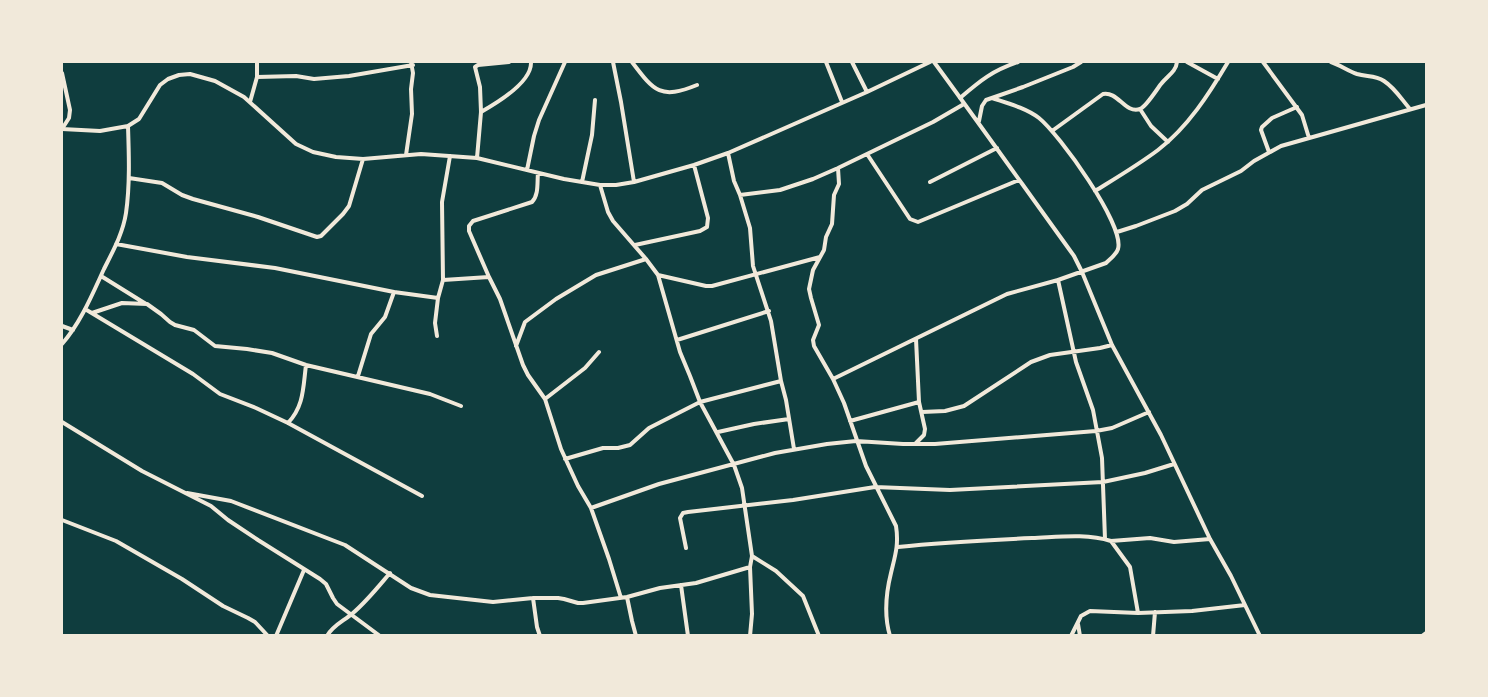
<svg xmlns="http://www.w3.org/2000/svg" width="1488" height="697" font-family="'Alegreya Sans',sans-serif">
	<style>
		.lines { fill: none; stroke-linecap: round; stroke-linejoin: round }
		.minor { stroke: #f1e9da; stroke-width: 4 }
	</style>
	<rect width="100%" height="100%" fill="#0f3d3e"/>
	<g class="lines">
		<path class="minor" d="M 613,62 L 621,102 L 634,182
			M 632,62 C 654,91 660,100 697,85
			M 826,62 L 842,102
			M 852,62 L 867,92
			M 934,62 C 981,126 1027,191 1074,256 L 1082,272 L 1112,345 L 1161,435 L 1210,539 L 1231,576 L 1260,636
			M 1187,62 L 1218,79
			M 1263,62 L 1302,115 L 1309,138
			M 1331,62 C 1340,65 1348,71 1357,74 C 1367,77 1375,75 1384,81 C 1395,88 1402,100 1410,109
			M 62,73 L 70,110 L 69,118 L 62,129
			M 257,77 L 296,76 L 314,79 L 349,76 L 413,65
			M 960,98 C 981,80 992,71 1018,62
			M 992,98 C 1007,103 1026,108 1039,118 C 1059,134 1125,225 1118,249 C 1116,255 1110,259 1106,263 L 1058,280 L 1076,362 L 1093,410 L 1102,458 L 1105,539
			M 250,102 L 257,77 L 257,62
			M 1140,109 L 1151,126 L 1168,142
			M 481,112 C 497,103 532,82 531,62
			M 979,121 L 982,106 L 986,100 L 1023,87 L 1073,67 L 1081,62
			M 62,129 L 100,131 L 128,126 L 139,119 L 160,85 L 168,79 L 179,75 L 190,74 L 215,81 L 244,97 L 296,144 L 313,152 L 336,157 L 363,159 L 421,154 L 477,158 L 564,179 L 600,185 L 616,185 L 634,182 L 694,165 L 728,153 L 867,92 L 930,62
			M 1052,131 L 1103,94 C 1118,91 1125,114 1140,109 C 1146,107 1157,89 1161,84 C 1167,76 1176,72 1177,62
			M 1269,152 L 1261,130 L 1262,127 L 1272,118 L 1297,107
			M 728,153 L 734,181 L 740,195 L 750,228 L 753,266 L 771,321 L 781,381 L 786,400 L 794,449
			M 867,154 L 910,219 L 918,222 L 1019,180
			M 406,155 L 412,114 L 411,89 L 413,73 L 411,62
			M 477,158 L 481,112 L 480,87 L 475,67 L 478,65 L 509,62
			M 838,168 L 839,184 L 834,195 L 832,224 L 826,237 L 824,250 L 813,270 L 809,289 L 811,298 L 819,325 L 813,340 L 814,346 L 833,379 L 844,403 L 866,466 L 896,526 C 899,545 895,556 891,573 C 886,593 884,616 890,636
			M 527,170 L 534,136 L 539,120 L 565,62
			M 129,178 L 162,183 L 182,195 L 193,199 L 258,217 L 317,237 L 321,236 L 343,214 L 349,206 L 363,159
			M 582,182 L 592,135 L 595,100
			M 930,182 L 997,148
			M 600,185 L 608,212 L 613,221 L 646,259 L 658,275 L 680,352 L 690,376 L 700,402 L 734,465 L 742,488 L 752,556 L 750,567 L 752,614 L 750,636
			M 1095,191 C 1116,178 1138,165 1158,150 C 1188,127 1209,94 1228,62
			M 740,195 L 780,190 L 813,179 L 838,168 L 933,122 L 964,104
			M 1117,232 L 1136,226 L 1175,211 L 1187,204 L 1202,190 L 1241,171 L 1254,161 L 1281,146 L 1426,105
			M 116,244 L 187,257 L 275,268 L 394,292
			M 635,245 L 700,231 L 707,227 L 708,218 L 694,165
			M 658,275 L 706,286 L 712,286 L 820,257
			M 101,276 L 146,304
			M 489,277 L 469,231 L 469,226 L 473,221 L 532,202 C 539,195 537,182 538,173
			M 443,280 L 489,277 L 500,299 L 523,365 L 528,375 L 545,399 L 561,449 L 578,486 L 591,508 L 609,559 L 621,598
			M 85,309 L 193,374 L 220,394 L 256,408 L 288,423 L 422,496
			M 92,313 L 122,303 L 147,304 L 161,314 L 170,322 L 175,325 L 194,330 L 215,346 L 247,349 L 272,353 L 306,365 L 430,394 L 461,406
			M 62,326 L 73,330
			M 437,336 L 435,323 L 438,298
			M 916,339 L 919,402 L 925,429 L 924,435 L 916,443
			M 677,340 L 769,311
			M 62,344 C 81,322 92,295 104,269 C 113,251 123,233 126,213 C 130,185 129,155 128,126
			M 516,346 L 525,322 L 556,299 L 596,275 L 646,259
			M 358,376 L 371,334 L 385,317 L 394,292 L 438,298 L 443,280 L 442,202 L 450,156
			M 833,379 L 1007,294 L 1058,280
			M 545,399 L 585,368 L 599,352
			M 922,412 L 945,411 L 964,406 L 1031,362 L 1050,355 L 1100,348 L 1112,345
			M 850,421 L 919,402
			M 62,422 L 142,471 L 211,506 L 228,520 L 258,540 L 320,579 L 326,584 L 333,598 L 337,604 L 380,636
			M 288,423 C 304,406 303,388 306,365
			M 718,432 L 754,424 L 789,419
			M 565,459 L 603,448 L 618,448 L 630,445 L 649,428 L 700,402 L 781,381
			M 187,493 L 231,501 L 345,545 L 411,588 L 430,595 L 493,602 L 533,598 L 558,598 L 564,599 L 578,603 L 583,603 L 627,597 L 660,588 L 696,583 L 750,567
			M 591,508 L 659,484 L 775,453 L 827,444 L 856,441 L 903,444 L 935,444 L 1096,431 L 1112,428 L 1149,412
			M 62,520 L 116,541 L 182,579 L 223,606 L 248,618 L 255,622 L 268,636
			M 1111,541 L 1130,567 L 1138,613
			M 898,547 C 943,542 987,540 1032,538 C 1058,537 1086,533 1111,541 L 1150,538 L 1174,542 L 1210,539
			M 686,548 L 680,518 L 683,513 L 688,512 L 793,500 L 875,487 L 950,490 L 1103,482 L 1145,473 L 1174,464
			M 752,556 L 776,571 L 803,596 L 819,636
			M 681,585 L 688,636
			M 627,597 L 632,621 L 636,636
			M 533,598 L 537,627 L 540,636
			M 1078,624 L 1080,636
			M 276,636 L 304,570
			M 327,636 C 333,625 344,621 353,613 C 367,601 378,587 390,573
			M 1071,636 L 1081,616 L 1090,611 L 1138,613 L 1192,611 L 1245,605
			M 1153,636 L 1155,612
			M 1422,636 L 1426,633"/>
	</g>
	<rect width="1488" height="697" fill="none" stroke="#f1e9da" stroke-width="126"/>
</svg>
